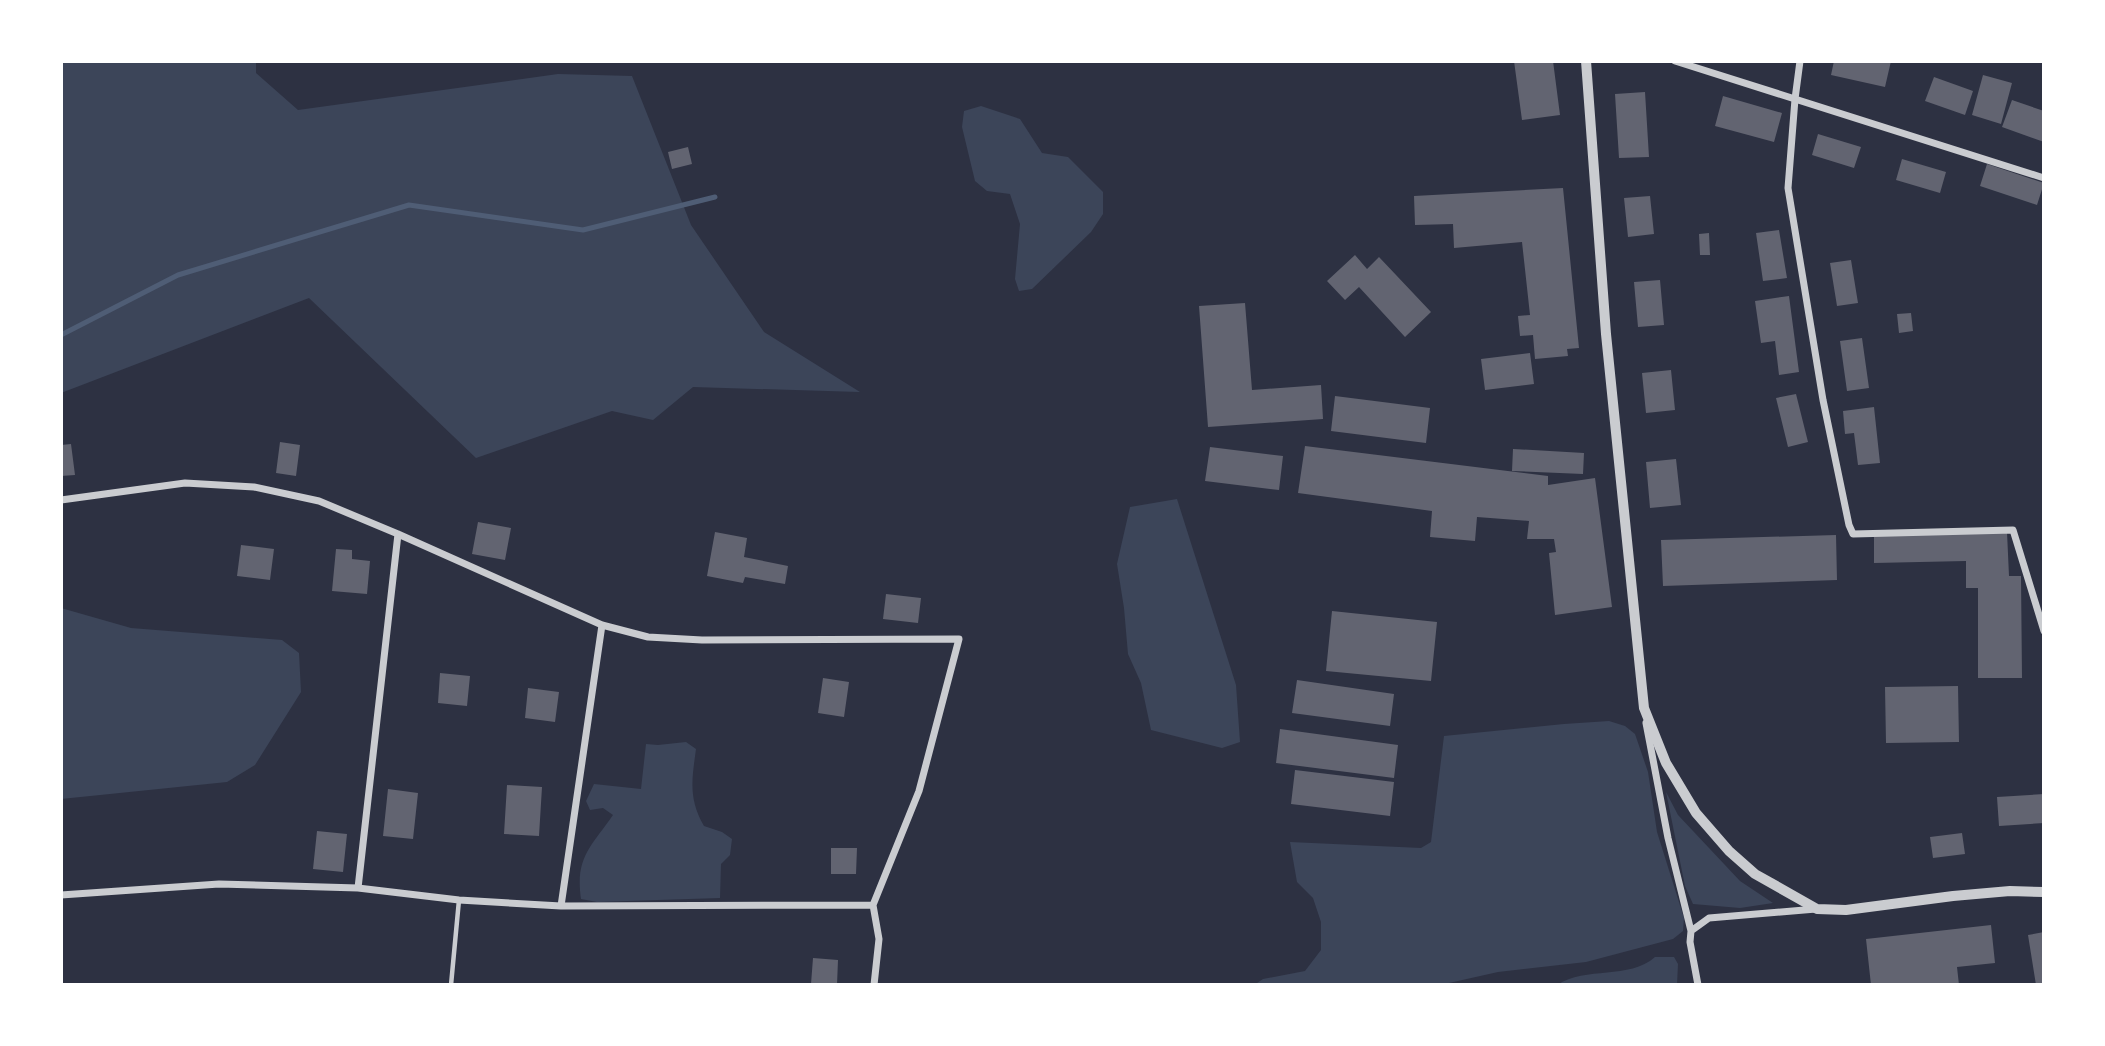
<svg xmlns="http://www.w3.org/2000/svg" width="2105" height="1046" font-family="Rubik,sans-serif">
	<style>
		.green { fill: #3c4559 }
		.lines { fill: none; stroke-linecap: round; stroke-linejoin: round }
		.stream { stroke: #4f5d75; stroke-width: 5 }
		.building { fill: #626471 }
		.service { stroke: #caccd0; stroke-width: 4.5 }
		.minor { stroke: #caccd0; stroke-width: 7 }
		.tertiary { stroke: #caccd0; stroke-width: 10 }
	</style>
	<rect width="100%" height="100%" fill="#2d3142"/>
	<path class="green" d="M 61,61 L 256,61 L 256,73 L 298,110 L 558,74 L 632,76 L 691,225 L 764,332 L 860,392 L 693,387 L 653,420 L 612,411 L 476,458 L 309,298 L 61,393 Z
		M 981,106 L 1020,119 L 1042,153 L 1068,157 L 1103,192 L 1103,214 L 1091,232 L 1032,289 L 1019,291 L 1015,279 L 1020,224 L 1010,194 L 987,191 L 975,181 L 962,127 L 964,111 Z
		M 1177,499 L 1236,685 L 1240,742 L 1222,748 L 1151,730 L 1141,683 L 1128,654 L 1124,608 L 1117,564 L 1130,507 Z
		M 61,608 L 131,628 L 282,640 L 299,653 L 301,692 L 255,765 L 227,782 L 61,799 Z
		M 1609,721 L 1625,726 L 1635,734 L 1648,772 L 1657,832 L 1684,918 L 1683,931 L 1673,939 L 1586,962 L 1498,972 L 1440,985 L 1254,985 L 1263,979 L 1305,971 L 1321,950 L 1321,922 L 1313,898 L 1297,882 L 1290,842 L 1421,848 L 1431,842 L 1444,736 L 1564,724 Z
		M 686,742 L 696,749 C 692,779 688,798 704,826 L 722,832 L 732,839 L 730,855 L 721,864 L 720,898 L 597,902 L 581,899 C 575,857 591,847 613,815 L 603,808 L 590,810 L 586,801 L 594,784 L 641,789 L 646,744 L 658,745 Z
		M 1666,792 L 1678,815 L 1740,881 L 1773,903 L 1740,908 L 1693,904 L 1685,886 Z
		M 1655,957 L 1674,957 L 1678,964 L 1677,985 L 1557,985 C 1586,966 1629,980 1655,957 Z"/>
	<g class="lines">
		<path class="stream" d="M 61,335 L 178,275 L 409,205 L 583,230 L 715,197"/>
	</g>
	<path class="building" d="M 1514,61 L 1553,61 L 1560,115 L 1522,120 Z
		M 1834,61 L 1891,61 L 1885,87 L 1831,75 Z
		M 1983,75 L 2012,83 L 2001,124 L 1972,115 Z
		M 1934,77 L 1973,91 L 1965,115 L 1925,101 Z
		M 1645,92 L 1649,157 L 1619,158 L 1615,94 Z
		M 1723,96 L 1782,113 L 1774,142 L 1715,126 Z
		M 2012,100 L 2044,111 L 2044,142 L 2002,127 Z
		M 1818,134 L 1861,147 L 1854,168 L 1812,155 Z
		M 688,147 L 692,164 L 672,169 L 668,152 Z
		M 1902,159 L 1946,172 L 1940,193 L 1896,180 Z
		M 1987,164 L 2044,183 L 2037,205 L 1980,186 Z
		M 1563,188 L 1579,348 L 1567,349 L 1568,356 L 1535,359 L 1533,335 L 1520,336 L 1518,316 L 1530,315 L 1522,242 L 1454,248 L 1453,224 L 1415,225 L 1414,196 Z
		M 1650,196 L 1654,234 L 1628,237 L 1624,198 Z
		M 1779,230 L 1787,278 L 1763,281 L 1756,233 Z
		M 1709,233 L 1710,255 L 1700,255 L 1699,234 Z
		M 1355,255 L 1367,269 L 1379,257 L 1431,312 L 1405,337 L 1359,287 L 1345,300 L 1327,281 Z
		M 1851,260 L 1858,303 L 1837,306 L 1830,263 Z
		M 1660,280 L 1664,325 L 1638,327 L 1634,282 Z
		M 1789,296 L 1799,372 L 1779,375 L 1775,341 L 1761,343 L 1755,301 Z
		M 1245,303 L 1252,390 L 1321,385 L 1323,419 L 1208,427 L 1199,306 Z
		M 1911,313 L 1913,331 L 1899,333 L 1897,314 Z
		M 1862,338 L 1869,388 L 1847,391 L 1840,341 Z
		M 1530,353 L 1534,384 L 1485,390 L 1481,359 Z
		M 1671,370 L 1675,410 L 1646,413 L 1642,373 Z
		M 1796,394 L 1808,442 L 1788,447 L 1776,398 Z
		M 1335,396 L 1430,408 L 1426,443 L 1331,431 Z
		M 1874,407 L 1880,463 L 1858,465 L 1854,433 L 1845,434 L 1843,411 Z
		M 280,442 L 300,445 L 296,476 L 276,473 Z
		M 71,444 L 75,475 L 61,476 L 61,445 Z
		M 1305,446 L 1548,476 L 1548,485 L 1595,478 L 1612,607 L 1555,615 L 1549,553 L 1556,552 L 1554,539 L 1527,539 L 1529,521 L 1477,517 L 1475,541 L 1430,537 L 1432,511 L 1298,493 Z
		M 1210,447 L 1283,456 L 1279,490 L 1205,481 Z
		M 1513,449 L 1584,453 L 1583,474 L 1512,471 Z
		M 1676,459 L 1681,505 L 1650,508 L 1646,462 Z
		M 478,522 L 511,528 L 505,560 L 472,554 Z
		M 715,532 L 747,538 L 744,557 L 788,566 L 785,584 L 745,577 L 743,583 L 707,576 Z
		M 2007,532 L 2009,576 L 2021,576 L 2022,678 L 1978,678 L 1978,588 L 1966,588 L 1966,561 L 1874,563 L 1874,535 Z
		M 1836,535 L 1837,580 L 1663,586 L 1661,540 Z
		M 241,545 L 274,549 L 270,580 L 237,576 Z
		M 336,549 L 352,550 L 352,559 L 370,561 L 367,594 L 332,591 Z
		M 886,594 L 921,598 L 918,623 L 883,619 Z
		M 1332,611 L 1437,622 L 1431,681 L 1326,671 Z
		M 440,673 L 470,676 L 467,706 L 438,703 Z
		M 823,678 L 849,682 L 844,717 L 818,713 Z
		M 1297,680 L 1394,694 L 1390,726 L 1292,713 Z
		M 1958,686 L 1959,742 L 1886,743 L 1885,687 Z
		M 528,688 L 559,692 L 555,722 L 525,718 Z
		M 1280,729 L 1398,745 L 1394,778 L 1276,763 Z
		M 1295,770 L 1394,782 L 1390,816 L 1291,804 Z
		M 507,785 L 542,787 L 539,836 L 504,834 Z
		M 388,789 L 418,793 L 413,839 L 383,836 Z
		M 2044,794 L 2044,823 L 1999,826 L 1997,797 Z
		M 317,831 L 347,834 L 343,872 L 313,869 Z
		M 1962,833 L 1965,854 L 1933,858 L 1930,837 Z
		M 831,848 L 857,848 L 856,874 L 831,874 Z
		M 1991,925 L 1995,963 L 1957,967 L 1959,985 L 1871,985 L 1866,939 Z
		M 2044,932 L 2044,985 L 2036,985 L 2028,935 Z
		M 813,958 L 838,960 L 837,985 L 811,984 Z"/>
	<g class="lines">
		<path class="service" d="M 451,985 L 459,900"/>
		<path class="minor" d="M 1675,61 L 2044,178
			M 1800,61 L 1795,99 L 1788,188 L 1823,400 L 1849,525 L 1853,534 L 2013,530 L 2044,631
			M 61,500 L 185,483 L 254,487 L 319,501 L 398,534 L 602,625 L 648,637 L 702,640 L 959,639 L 919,791 L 873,905 L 879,939 L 874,985
			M 1646,723 L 1668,838 L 1691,931
			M 358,888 L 398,534
			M 61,895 L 219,884 L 358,888 L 459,900 L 561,906 L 873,905
			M 561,906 L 602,625
			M 1698,985 L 1690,942 L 1691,931 L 1709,918 L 1816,909"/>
		<path class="tertiary" d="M 1586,61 L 1606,334 L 1644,708 L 1666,763 L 1696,813 L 1729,851 L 1755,874 L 1817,909 L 1846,910 L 1953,896 L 2010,891 L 2044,892"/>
	</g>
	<rect width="2105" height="1046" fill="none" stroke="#ffffff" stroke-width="126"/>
</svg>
